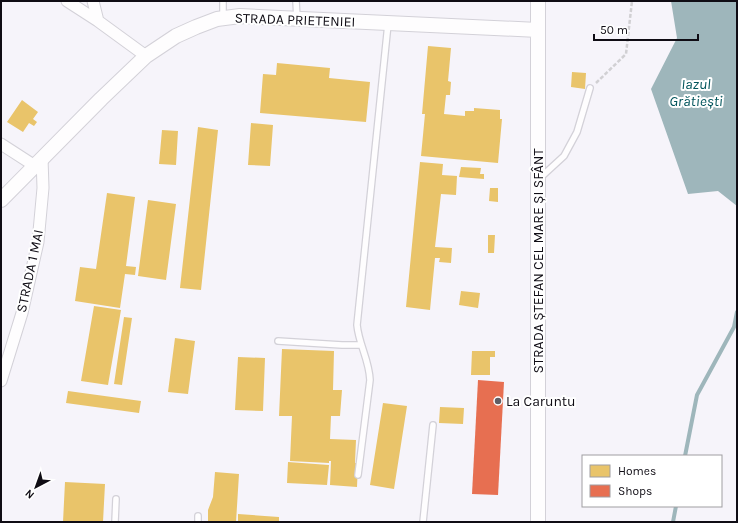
<svg xmlns="http://www.w3.org/2000/svg" width="738" height="523" font-family="Karla,sans-serif">
	<style>
		.water { fill: #9eb6bb }
		.homes { fill: #e9c46a }
		.shops { fill: #e76f51 }
		.lines { fill: none; stroke-linecap: round; stroke-linejoin: round }
		.stream { stroke: #9eb6bb; stroke-width: 4 }
		.service-casing { stroke: #d3d1d8; stroke-width: 8 }
		.minor-casing { stroke: #d3d1d8; stroke-width: 13 }
		.tertiary-casing { stroke: #d3d1d8; stroke-width: 16 }
		.path { stroke: #d1d0d3; stroke-width: 2.5; stroke-dasharray: 4 2; stroke-linecap: butt }
		.service { stroke: #fefdfe; stroke-width: 5.5 }
		.minor { stroke: #fefdfe; stroke-width: 11 }
		.tertiary { stroke: #fefdfe; stroke-width: 14 }
		.poi-dot { fill: #605d64; stroke: #fff; stroke-width: 1.5 }
		.labels { text-anchor: middle; dominant-baseline: central; stroke-width: 4; stroke-linejoin: round; paint-order: stroke }
		.street-label { font-size: 14px; fill: #0f0c14; stroke: #fff }
		.poi-label { font-size: 14px; fill: #0f0c14; stroke: #fff; text-anchor: start }
		.water-label { font-size: 15px; font-style: italic; fill: #00545b; stroke: #fff }
	</style>
	<rect width="100%" height="100%" fill="#f6f4fa"/>
	<path class="water" d="M 671,1 L 737,1 L 737,206 L 718,191 L 688,194 L 651,89 L 677,38 Z"/>
	<path class="homes" d="M 428,46 L 451,48 L 448,81 L 451,82 L 450,95 L 446,95 L 444,114 L 465,116 L 465,111 L 474,111 L 474,108 L 500,110 L 500,119 L 502,119 L 498,163 L 421,156 L 425,114 L 422,114 Z
		M 277,63 L 330,68 L 329,78 L 370,82 L 366,122 L 260,113 L 263,74 L 276,75 Z
		M 572,72 L 586,73 L 585,89 L 571,87 Z
		M 22,100 L 38,112 L 33,119 L 37,122 L 34,126 L 29,123 L 23,132 L 7,122 Z
		M 251,123 L 273,125 L 270,166 L 248,165 Z
		M 198,127 L 218,130 L 201,290 L 180,288 Z
		M 162,130 L 178,131 L 176,165 L 159,164 Z
		M 420,162 L 443,164 L 442,175 L 457,176 L 456,195 L 441,194 L 435,247 L 452,248 L 451,263 L 439,262 L 440,258 L 435,258 L 430,310 L 406,307 Z
		M 461,167 L 481,168 L 480,174 L 484,174 L 484,179 L 459,177 Z
		M 490,188 L 498,188 L 498,202 L 489,201 Z
		M 107,193 L 135,197 L 126,266 L 136,267 L 135,275 L 125,274 L 120,308 L 75,301 L 80,267 L 96,269 Z
		M 148,200 L 176,204 L 166,280 L 138,276 Z
		M 488,235 L 495,235 L 494,253 L 488,253 Z
		M 461,291 L 480,293 L 478,308 L 459,305 Z
		M 94,306 L 121,310 L 108,385 L 81,381 Z
		M 124,317 L 132,318 L 122,385 L 114,384 Z
		M 175,338 L 195,341 L 188,394 L 168,392 Z
		M 282,349 L 334,351 L 333,390 L 342,390 L 340,416 L 331,416 L 330,439 L 356,440 L 355,463 L 358,463 L 357,487 L 330,485 L 331,461 L 329,461 L 329,463 L 290,461 L 292,416 L 279,416 Z
		M 472,351 L 495,351 L 495,357 L 490,357 L 490,375 L 471,375 Z
		M 238,357 L 265,358 L 263,411 L 235,410 Z
		M 68,391 L 141,401 L 139,413 L 66,403 Z
		M 383,403 L 407,406 L 394,489 L 370,485 Z
		M 440,407 L 464,408 L 463,424 L 439,423 Z
		M 288,462 L 329,465 L 327,485 L 287,483 Z
		M 215,472 L 239,474 L 236,522 L 208,522 L 208,510 L 213,497 Z
		M 65,482 L 105,484 L 103,522 L 63,522 Z
		M 238,514 L 279,517 L 279,522 L 238,522 Z"/>
	<path class="shops" d="M 478,380 L 504,382 L 498,495 L 472,494 Z"/>
	<g class="lines">
		<path class="stream" d="M 685,456 L 697,395 L 734,327 L 737,312
			M 673,522 L 676,506"/>
		<defs>
			<path id="service" d="M 296,1 L 297,19
				M 223,18 L 223,1
				M 540,178 L 564,156 L 577,132 L 590,88
				M 278,341 L 342,345 L 361,345
				M 358,475 L 370,380 C 369,359 359,345 357,325 L 388,24
				M 115,522 L 116,499
				M 198,522 L 198,516
				M 423,522 L 433,425"/>
			<path id="minor" d="M 67,1 L 98,21 L 146,56
				M 93,1 L 98,21
				M 1,144 L 35,166
				M 1,381 L 22,313 L 38,242 L 43,188 L 42,158"/>
			<path id="tertiary" d="M 1,200 L 101,99 L 146,56 L 176,36 L 196,27 L 217,19 L 240,16 L 538,30
				M 538,522 L 538,1"/>
		</defs>
		<use href="#service" class="service-casing"/>
		<use href="#minor" class="minor-casing"/>
		<use href="#tertiary" class="tertiary-casing"/>
		<path class="path" d="M 596,83 L 626,54 L 632,1"/>
		<use href="#service" class="service"/>
		<use href="#minor" class="minor"/>
		<use href="#tertiary" class="tertiary"/>
	</g>
	<circle class="poi-dot" cx="498" cy="401" r="4"/>
	<g class="labels">
		<g class="street-label">
			<text transform="translate(295 20) rotate(2)">STRADA PRIETENIEI</text>
			<text transform="translate(538 261) rotate(-90)">STRADA ȘTEFAN CEL MARE ȘI SFÂNT</text>
			<text transform="translate(30 271) rotate(-78)">STRADA 1 MAI</text>
		</g>
		<g class="poi-label">
			<text x="506" y="401">La Caruntu</text>
		</g>
		<g class="water-label">
			<text x="696" y="84">Iazul<tspan x="696" dy="17">Grătiești</tspan></text>
		</g>
	</g>
	<rect width="738" height="523" fill="none" stroke="#0f0c14" stroke-width="4"/>
	<rect x="582" y="455" width="140" height="52" fill="#ffffff" stroke="#9f9ea1"/>
	<rect x="590" y="465" width="20" height="12" fill="#e9c46a" stroke="#9f9ea1"/>
	<text x="618" y="475" font-size="12" fill="#0f0c14">Homes</text>
	<rect x="590" y="485" width="20" height="12" fill="#e76f51" stroke="#9f9ea1"/>
	<text x="618" y="495" font-size="12" fill="#0f0c14">Shops</text>
	<g transform="translate(36 487) rotate(221)" stroke="#ffffff" stroke-width="3" paint-order="stroke">
	<path d="M0-3L7 15L0 10L-7 15Z" fill="#0f0c14"/>
	<text y="-6" font-size="11" font-weight="bold" text-anchor="middle" fill="#0f0c14">N</text>
	</g>
	<path d="M594 34v6h104v-6" fill="none" stroke="#0f0c14" stroke-width="2"/>
	<text x="600" y="34" font-size="12" fill="#0f0c14" stroke="#ffffff" stroke-width="3" paint-order="stroke">50 m</text>
</svg>
